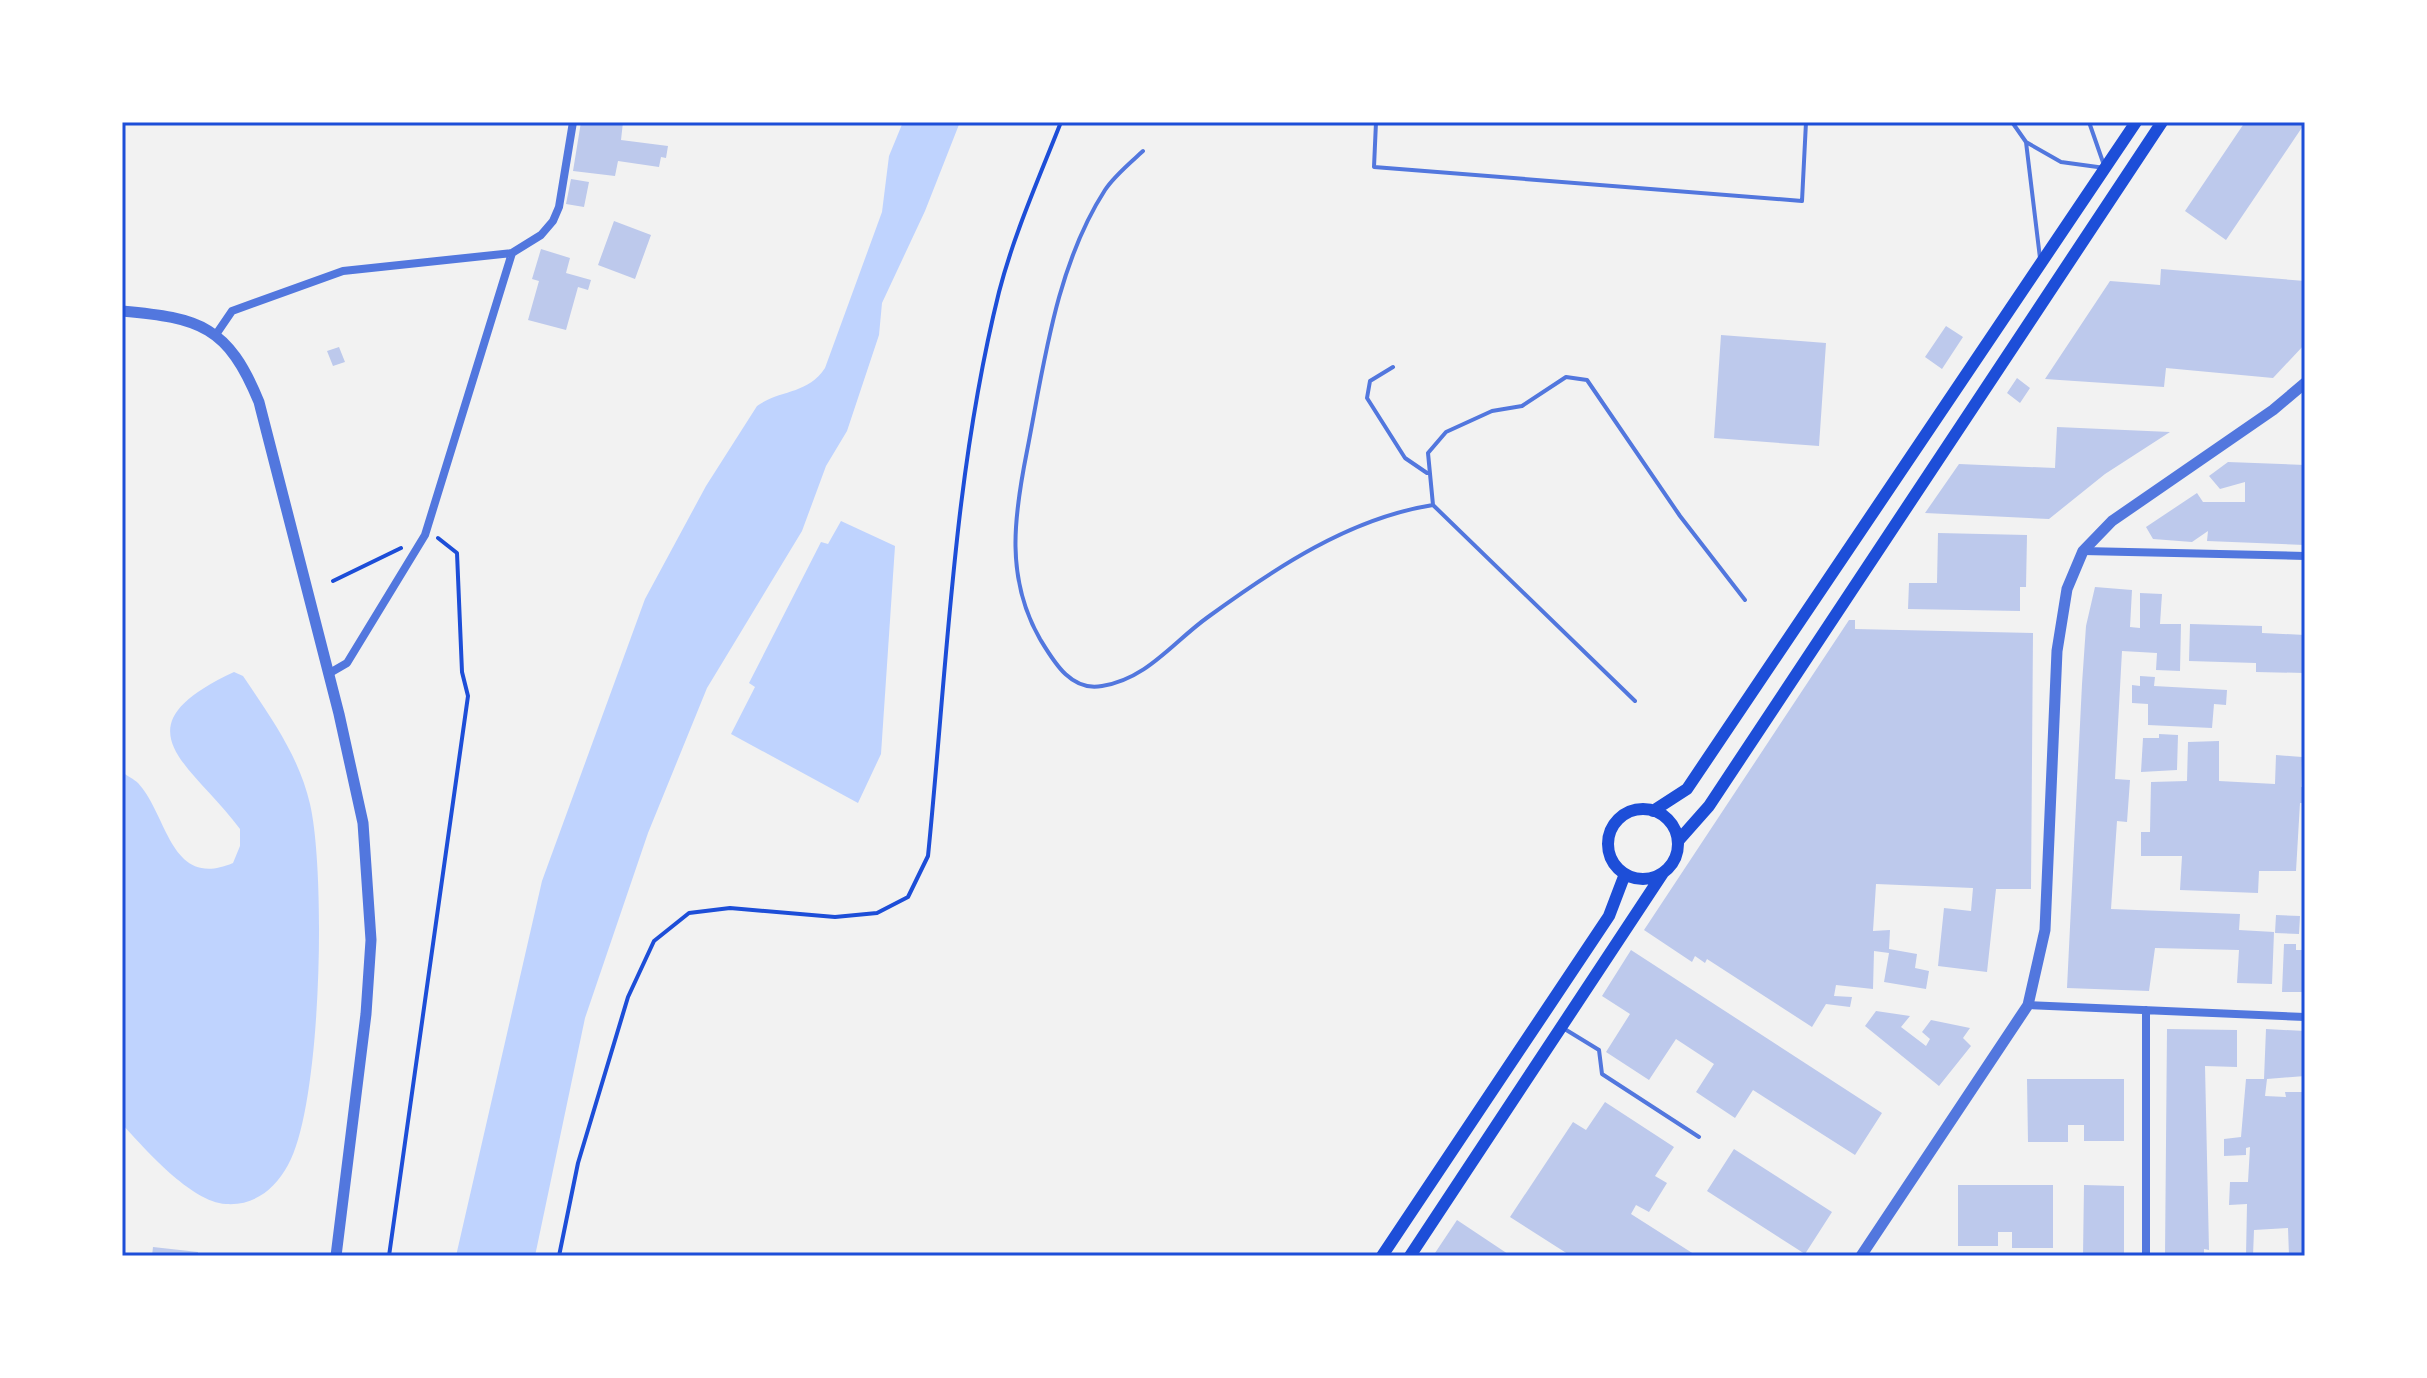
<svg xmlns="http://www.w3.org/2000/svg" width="2427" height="1378" font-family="'Roboto Serif',serif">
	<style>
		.water { fill: #bfd3fe }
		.building { fill: #bdc9ec }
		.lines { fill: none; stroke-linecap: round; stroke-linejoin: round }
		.path { stroke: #1d4ed8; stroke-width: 4 }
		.service { stroke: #5277de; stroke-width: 4 }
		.minor { stroke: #5277de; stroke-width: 8 }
		.tertiary { stroke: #5277de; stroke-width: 11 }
		.secondary { stroke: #1d4ed8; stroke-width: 12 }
		.neatline { fill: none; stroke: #1d4ed8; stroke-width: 3 }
	</style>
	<rect width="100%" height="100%" fill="#f2f2f2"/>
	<path class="water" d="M 903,122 L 960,122 L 925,211 L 882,303 L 879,335 L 847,431 L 826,466 L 802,531 L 707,688 L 648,833 L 585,1018 L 535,1256 L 456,1256 L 542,881 L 645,599 L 706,486 L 757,406 C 781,389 807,395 825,368 L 882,212 L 889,156 Z
		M 841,521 L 895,546 L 881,754 L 858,803 L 731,734 L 755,687 L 749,683 L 821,542 L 828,544 Z
		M 234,672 L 243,676 C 270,716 299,756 310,804 C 326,873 322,1105 288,1165 C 275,1189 254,1206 226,1204 C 191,1202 145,1149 122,1124 L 122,772 C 127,776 134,779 138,783 C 168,815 170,890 233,863 L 240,846 L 240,829 C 191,763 114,728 234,672 Z"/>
	<path class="building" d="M 581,122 L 623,122 L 621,140 L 668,146 L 666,158 L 661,157 L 659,167 L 618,161 L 615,176 L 573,171 Z
		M 2245,122 L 2305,123 L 2226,240 L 2185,211 Z
		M 571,179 L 589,182 L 584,207 L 566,204 Z
		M 614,221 L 651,235 L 635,279 L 598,265 Z
		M 541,249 L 570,258 L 566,273 L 591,280 L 588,290 L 578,287 L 566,330 L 528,320 L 539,281 L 532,279 Z
		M 2161,269 L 2305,281 L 2305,344 L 2273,378 L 2166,368 L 2164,387 L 2045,379 L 2110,281 L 2160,285 Z
		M 1946,326 L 1963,337 L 1942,369 L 1925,357 Z
		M 1721,335 L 1826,343 L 1819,446 L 1714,438 Z
		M 339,347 L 345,362 L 333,366 L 327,351 Z
		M 2017,378 L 2030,388 L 2020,403 L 2007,393 Z
		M 2057,427 L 2170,432 L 2105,474 L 2049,519 L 1925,513 L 1959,464 L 2055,468 Z
		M 2228,462 L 2305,465 L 2305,545 L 2207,541 L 2208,531 L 2192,542 L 2153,539 L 2146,527 L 2197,493 L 2203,502 L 2245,502 L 2245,482 L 2220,489 L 2209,476 Z
		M 1938,533 L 2027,535 L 2026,587 L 2020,587 L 2020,611 L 1908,609 L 1909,583 L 1937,583 Z
		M 2095,587 L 2132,590 L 2130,627 L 2140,628 L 2140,593 L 2162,594 L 2160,624 L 2181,624 L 2180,671 L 2156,670 L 2157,653 L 2122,651 L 2115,779 L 2130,780 L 2127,822 L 2117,821 L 2111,909 L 2240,914 L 2239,930 L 2274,932 L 2272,984 L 2237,983 L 2239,950 L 2155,948 L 2149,991 L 2067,988 L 2082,684 L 2086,626 Z
		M 1849,620 L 1855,620 L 1855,629 L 2033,633 L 2031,889 L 1996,889 L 1987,972 L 1938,966 L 1944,908 L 1971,911 L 1973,888 L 1876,884 L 1873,931 L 1890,930 L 1889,949 L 1917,954 L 1915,968 L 1929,971 L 1926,989 L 1884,982 L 1889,953 L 1874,951 L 1873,989 L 1836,985 L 1834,996 L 1852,997 L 1850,1007 L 1826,1004 L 1812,1027 L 1707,959 L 1705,963 L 1695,956 L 1692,962 L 1644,930 Z
		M 2190,624 L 2262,626 L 2262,633 L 2305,635 L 2305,673 L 2256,672 L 2256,663 L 2189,661 Z
		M 2140,676 L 2155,677 L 2154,686 L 2227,690 L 2226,705 L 2214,704 L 2212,728 L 2148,725 L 2148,704 L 2132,703 L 2132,685 L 2140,686 Z
		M 2159,734 L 2178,735 L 2177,770 L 2141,772 L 2143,738 L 2159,738 Z
		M 2219,741 L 2219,781 L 2275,784 L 2276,755 L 2302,757 L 2301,787 L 2305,787 L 2305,803 L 2300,803 L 2296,871 L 2259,871 L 2258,893 L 2180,890 L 2182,856 L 2141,856 L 2141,832 L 2150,832 L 2151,782 L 2187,781 L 2188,742 Z
		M 2276,915 L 2300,916 L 2299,934 L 2275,933 Z
		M 2284,944 L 2296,944 L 2296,950 L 2305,950 L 2305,992 L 2282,992 Z
		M 1631,950 L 1882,1113 L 1855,1155 L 1753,1090 L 1735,1118 L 1696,1092 L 1714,1064 L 1676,1039 L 1649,1080 L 1606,1052 L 1630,1014 L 1602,996 Z
		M 1876,1011 L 1910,1016 L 1901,1027 L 1926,1046 L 1930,1039 L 1922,1032 L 1931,1020 L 1970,1028 L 1963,1038 L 1971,1046 L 1939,1086 L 1865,1026 Z
		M 2167,1029 L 2237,1030 L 2237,1067 L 2205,1066 L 2209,1250 L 2204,1249 L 2204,1256 L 2165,1256 Z
		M 2266,1029 L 2305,1031 L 2305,1076 L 2267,1079 L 2265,1096 L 2286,1097 L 2285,1092 L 2305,1092 L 2305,1256 L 2289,1256 L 2288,1228 L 2254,1230 L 2253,1256 L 2246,1256 L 2247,1204 L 2229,1205 L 2230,1182 L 2248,1182 L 2250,1147 L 2246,1148 L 2246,1155 L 2224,1156 L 2224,1139 L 2241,1137 L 2246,1079 L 2264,1079 Z
		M 2027,1079 L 2124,1079 L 2124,1141 L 2084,1141 L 2084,1125 L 2068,1125 L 2068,1142 L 2028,1142 Z
		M 1605,1102 L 1674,1147 L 1655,1176 L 1667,1183 L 1649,1212 L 1636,1205 L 1631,1214 L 1697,1256 L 1571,1256 L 1510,1217 L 1573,1122 L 1586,1130 Z
		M 1734,1149 L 1832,1212 L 1805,1254 L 1707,1191 Z
		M 1958,1185 L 2053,1185 L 2053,1248 L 2012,1248 L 2012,1232 L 1998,1232 L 1998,1246 L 1958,1246 Z
		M 2084,1185 L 2124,1186 L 2124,1256 L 2083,1256 Z
		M 1457,1220 L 1511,1256 L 1433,1256 Z
		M 153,1247 L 198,1252 L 198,1256 L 152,1256 Z"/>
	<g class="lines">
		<path class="path" d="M 333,581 L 401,548
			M 389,1256 L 468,696 L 462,672 L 457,553 L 438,538
			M 559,1256 L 578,1163 L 628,997 L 654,941 L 689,913 L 730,908 L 835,917 L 877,913 L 908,897 L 928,856 C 947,668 953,477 999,292 C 1014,234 1039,178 1061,122"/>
		<path class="service" d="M 1376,122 L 1374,167 L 1802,201 L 1806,122
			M 2012,122 L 2026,142 L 2040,258
			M 2026,142 L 2061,162 L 2105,168 L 2089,122
			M 1143,151 C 1130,163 1114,176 1105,190 C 1056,266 1044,364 1027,451 C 1014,516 1005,578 1040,639 C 1054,662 1071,692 1102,686 C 1147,679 1173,642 1208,617 C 1275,568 1350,518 1433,505
			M 1393,367 L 1370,381 L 1367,398 L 1405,458 L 1427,473
			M 1635,701 L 1433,505 L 1428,453 L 1446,432 L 1492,411 L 1522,406 L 1566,377 L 1587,380 L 1680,516 L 1745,600
			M 1563,1028 L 1599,1050 L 1602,1074 L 1699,1137"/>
		<path class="minor" d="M 217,333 L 232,311 L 343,271 L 512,253 L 541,235 L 553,221 L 559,207 L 573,122
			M 2083,551 L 2305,556
			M 328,674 L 347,663 L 425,535 L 512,253
			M 2028,1005 L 2305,1017
			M 2146,1010 L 2146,1256"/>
		<path class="tertiary" d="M 122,311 C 200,318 228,326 259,402 L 339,714 L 363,823 L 371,940 L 366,1014 L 336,1256
			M 1861,1256 L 2028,1005 L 2045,930 L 2057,651 L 2067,589 L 2083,551 L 2112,521 L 2273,410 L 2305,383"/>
		<path class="secondary" d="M1608 844a35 35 0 1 1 70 0a35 35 0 1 1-70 0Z
			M 1653,811 L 1687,789 L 2136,122
			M 1678,841 L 1709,806 L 2162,122
			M 1382,1256 L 1609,916 L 1625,874
			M 1410,1256 L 1663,873"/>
	</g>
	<rect width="2427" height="1378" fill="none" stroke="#ffffff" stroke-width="248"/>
	<rect x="124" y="124" width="2179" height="1130" class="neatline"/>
</svg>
